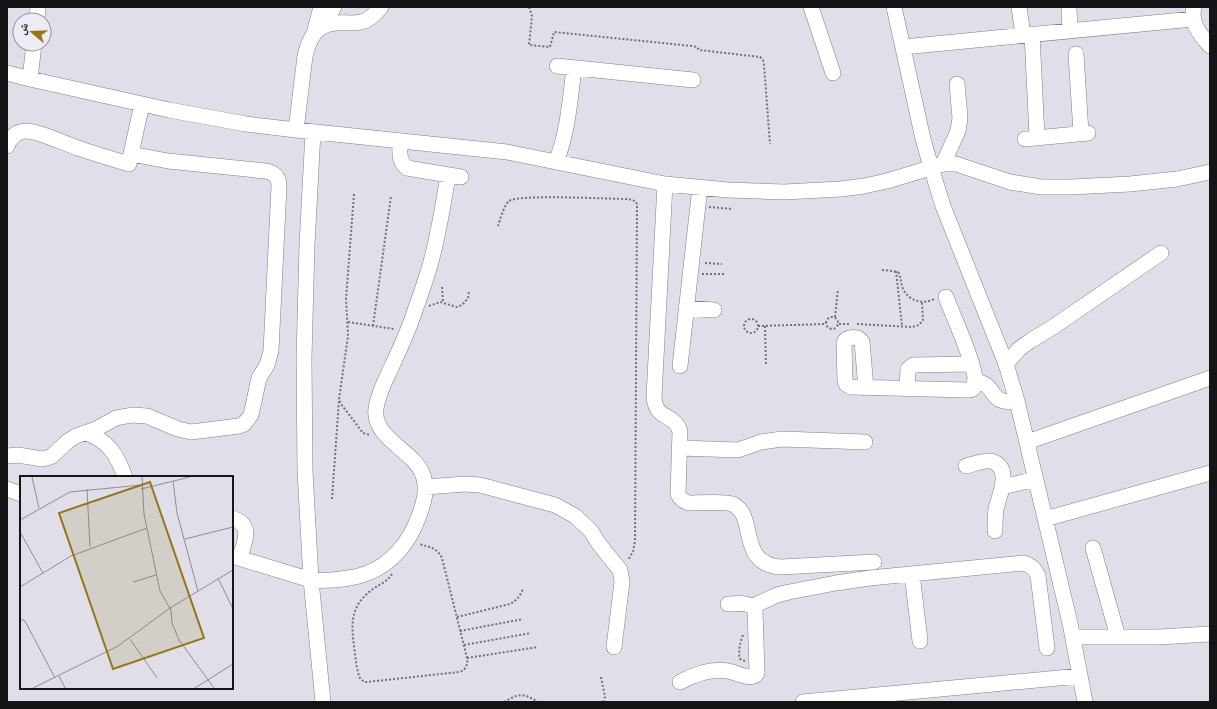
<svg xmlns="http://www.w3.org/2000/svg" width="1217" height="709" font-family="'Exo 2','Noto Naskh Arabic',sans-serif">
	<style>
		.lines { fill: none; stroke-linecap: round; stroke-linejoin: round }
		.minor-casing { stroke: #817f88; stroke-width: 16 }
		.path { stroke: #727177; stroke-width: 2; stroke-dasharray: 2 2; stroke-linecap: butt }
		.minor { stroke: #fff; stroke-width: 15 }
		.inset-road { fill: none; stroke: #8f8d94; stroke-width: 1 }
		.view { fill: #95751d; fill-opacity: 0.15; stroke: #95751d; stroke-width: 2 }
		.inset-edge { fill: none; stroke: #151417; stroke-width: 2 }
	</style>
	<rect width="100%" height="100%" fill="#e0dee8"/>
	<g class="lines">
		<defs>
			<path id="minor" d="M 811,7 L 833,73
				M 894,7 L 923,139 L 931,167 L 943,206 L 1006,364 L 1017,401 L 1070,623 L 1085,702
				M 1019,7 L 1023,35
				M 1069,7 L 1070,31
				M 1194,7 C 1190,24 1200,34 1210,46
				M 37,20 L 38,7
				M 323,26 L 334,7
				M 314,34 L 321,7
				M 1032,34 L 1037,137
				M 903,47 L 1193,19
				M 1076,54 L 1081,133
				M 557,66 L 693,80
				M 7,73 L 30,79 L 169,110 L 246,124 L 296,130 L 507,152 L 665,184 L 728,190 L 784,192 L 841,189 L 864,186 L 887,181 L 943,164 L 956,164 L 1010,182 L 1041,187 L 1071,187 L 1130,184 L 1177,179 L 1210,172
				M 30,79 L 34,44
				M 296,130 L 305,56 C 309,39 316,24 336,23 C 344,22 353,24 361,22 C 370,20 376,13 381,7
				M 313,132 L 307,245 L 304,358 L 305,471 L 311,580 L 323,702
				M 1025,139 L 1088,133
				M 400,141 C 400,151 398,161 407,168 L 461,177
				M 7,146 C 10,138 15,132 25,131 C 36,130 66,144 78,148 C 95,154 112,159 129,164
				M 556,162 C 568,132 570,100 574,68
				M 129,163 L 142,104
				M 943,164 L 958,131 L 960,118 L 957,84
				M 665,184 L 654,397 C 656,421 673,412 680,431 L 678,494 C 680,499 683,501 689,503 C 698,503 725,501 732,504 C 758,514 736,564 781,567 L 874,562
				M 686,308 L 714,310
				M 1006,364 L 1019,349 L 1030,341 L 1053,327 L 1161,253
				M 680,366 L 700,187
				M 974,382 C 993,381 990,398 1003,401 C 1007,402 1012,401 1017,401
				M 866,388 L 862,342 L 858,338 C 853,337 846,337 844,343 L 845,381 L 846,384 L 851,387 L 967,390 C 971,390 973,390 975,386 C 979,371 952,314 946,297
				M 907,388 L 908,369 L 913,365 L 971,364
				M 86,433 C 109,441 117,455 125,477
				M 1027,442 L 1210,378
				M 680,448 L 738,450 L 761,442 L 782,439 L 865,442
				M 7,456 L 18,455 L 42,459 L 47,458 L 52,456 L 68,441 L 76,436 L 96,429 L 116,418 L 132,415 L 147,416 L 178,429 L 191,432 L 239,426 L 244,424 L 251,415 L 259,378 L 267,365 L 271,351 L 279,186 C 279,177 274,172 265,171 L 168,161 L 131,154
				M 966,466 C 974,464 984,460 991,461 C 1013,467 999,496 996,509 C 995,516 995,523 995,531
				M 426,487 L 465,484 L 480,485 L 555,505 L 575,516 L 591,531 L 599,544 L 620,570 L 622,582 L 614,647
				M 1002,487 L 1036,479
				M 7,489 L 21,494
				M 232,518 C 254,525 244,542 240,558
				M 1045,519 L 1210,473
				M 1093,548 L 1118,637
				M 232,556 L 311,580
				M 912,574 L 920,641
				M 311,581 C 329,580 349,580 365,574 C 392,565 410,541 419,516 C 424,502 428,489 423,475 C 413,449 372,439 376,408 C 378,394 385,381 391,368 C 399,351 407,334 413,316 C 423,288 433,260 438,231 C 442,213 445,194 448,175
				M 753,606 L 777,595 L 789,592 L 836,583 L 870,578 L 1024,563 C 1032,566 1035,569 1038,576 L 1047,648
				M 1073,637 L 1159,637 L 1210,634
				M 680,682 C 695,674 711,668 728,671 C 736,672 752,682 757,673 L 755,610 C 749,601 738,604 728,604
				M 803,702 L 1080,676"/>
		</defs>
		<use href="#minor" class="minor-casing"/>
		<path class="path" d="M 529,7 L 532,16 L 529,45 L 550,47 L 554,32 L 692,46 L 697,47 L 699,50 L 760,57 L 763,60 L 764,65 L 770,144
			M 354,194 L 346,299 L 348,336 L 339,399 L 341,404 L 363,433 L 370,435
			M 709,207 L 733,209
			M 498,226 C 500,220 504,205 509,201 C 518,194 611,199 628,199 L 635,201 L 637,204 L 635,541 L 633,552 L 628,560
			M 705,263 L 722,264
			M 882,270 L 893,271 L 899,273 C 901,279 901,284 903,289 C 909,301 923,305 934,299
			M 896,271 L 902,326
			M 702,274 L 724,274
			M 442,287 L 443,302
			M 429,306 L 440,302 L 457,307 L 462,305 L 468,298 L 469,291
			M826 323a6 6 0 1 1 12 0a6 6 0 1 1-12 0Z
			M 835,317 L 838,289
			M744 326a7 7 0 1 1 14 0a7 7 0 1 1-14 0Z
			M 348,322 L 394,329
			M 839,324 L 851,324
			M 857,324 L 912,327 L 919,325 L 923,320 L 922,302
			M 373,326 L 391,196
			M 758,326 L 826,324
			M 765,326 L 766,366
			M 332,499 L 339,400
			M 392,574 C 387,583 375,586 368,593 C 348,610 352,630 355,654 C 356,662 357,671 360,678 L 364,682 L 367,682 L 459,672 C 466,670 468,665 467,658 L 442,558 C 437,548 430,547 419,544
			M 457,617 L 510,604 C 517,600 520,596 523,589
			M 460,631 L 523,619
			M 743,635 C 740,643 738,651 740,659 L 745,661
			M 464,645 L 531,633
			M 467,658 L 538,647
			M 601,677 L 605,697 L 603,702
			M 504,702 C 519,693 524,693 538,702
			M 577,702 L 593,702"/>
		<use href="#minor" class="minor"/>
	</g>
	<g transform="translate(20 476)">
		<rect width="213" height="213" fill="#e0dee8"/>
		<path class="inset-road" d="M 12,1 L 19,32M 122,1 L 124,38 L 140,115 L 151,134 L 152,147 L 159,164 L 194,212M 153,5 L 157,37 L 178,115M 67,13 L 70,71M 121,13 L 170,1M 0,44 L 50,16 L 121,9M 0,56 L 23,97M 165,63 L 213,51M 198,102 L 213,133M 113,106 L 136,99M 0,111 L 51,80 L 127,52M 0,143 L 5,145 L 35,202M 110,163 L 137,202M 39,200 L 45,212M 13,212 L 98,170 L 150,132 L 213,94M 175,212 L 213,188"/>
		<path class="view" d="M 130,6 L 184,162 L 93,193 L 39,37 Z"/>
		<rect width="213" height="213" class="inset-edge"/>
	</g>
	<rect width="1217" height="709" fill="none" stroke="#151417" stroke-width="16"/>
	<g transform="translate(32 32) rotate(289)"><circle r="19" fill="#edebf5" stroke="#97959c"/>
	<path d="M0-3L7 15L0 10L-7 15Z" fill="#95751d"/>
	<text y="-6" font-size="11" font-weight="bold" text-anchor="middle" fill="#151417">ش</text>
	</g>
</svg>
